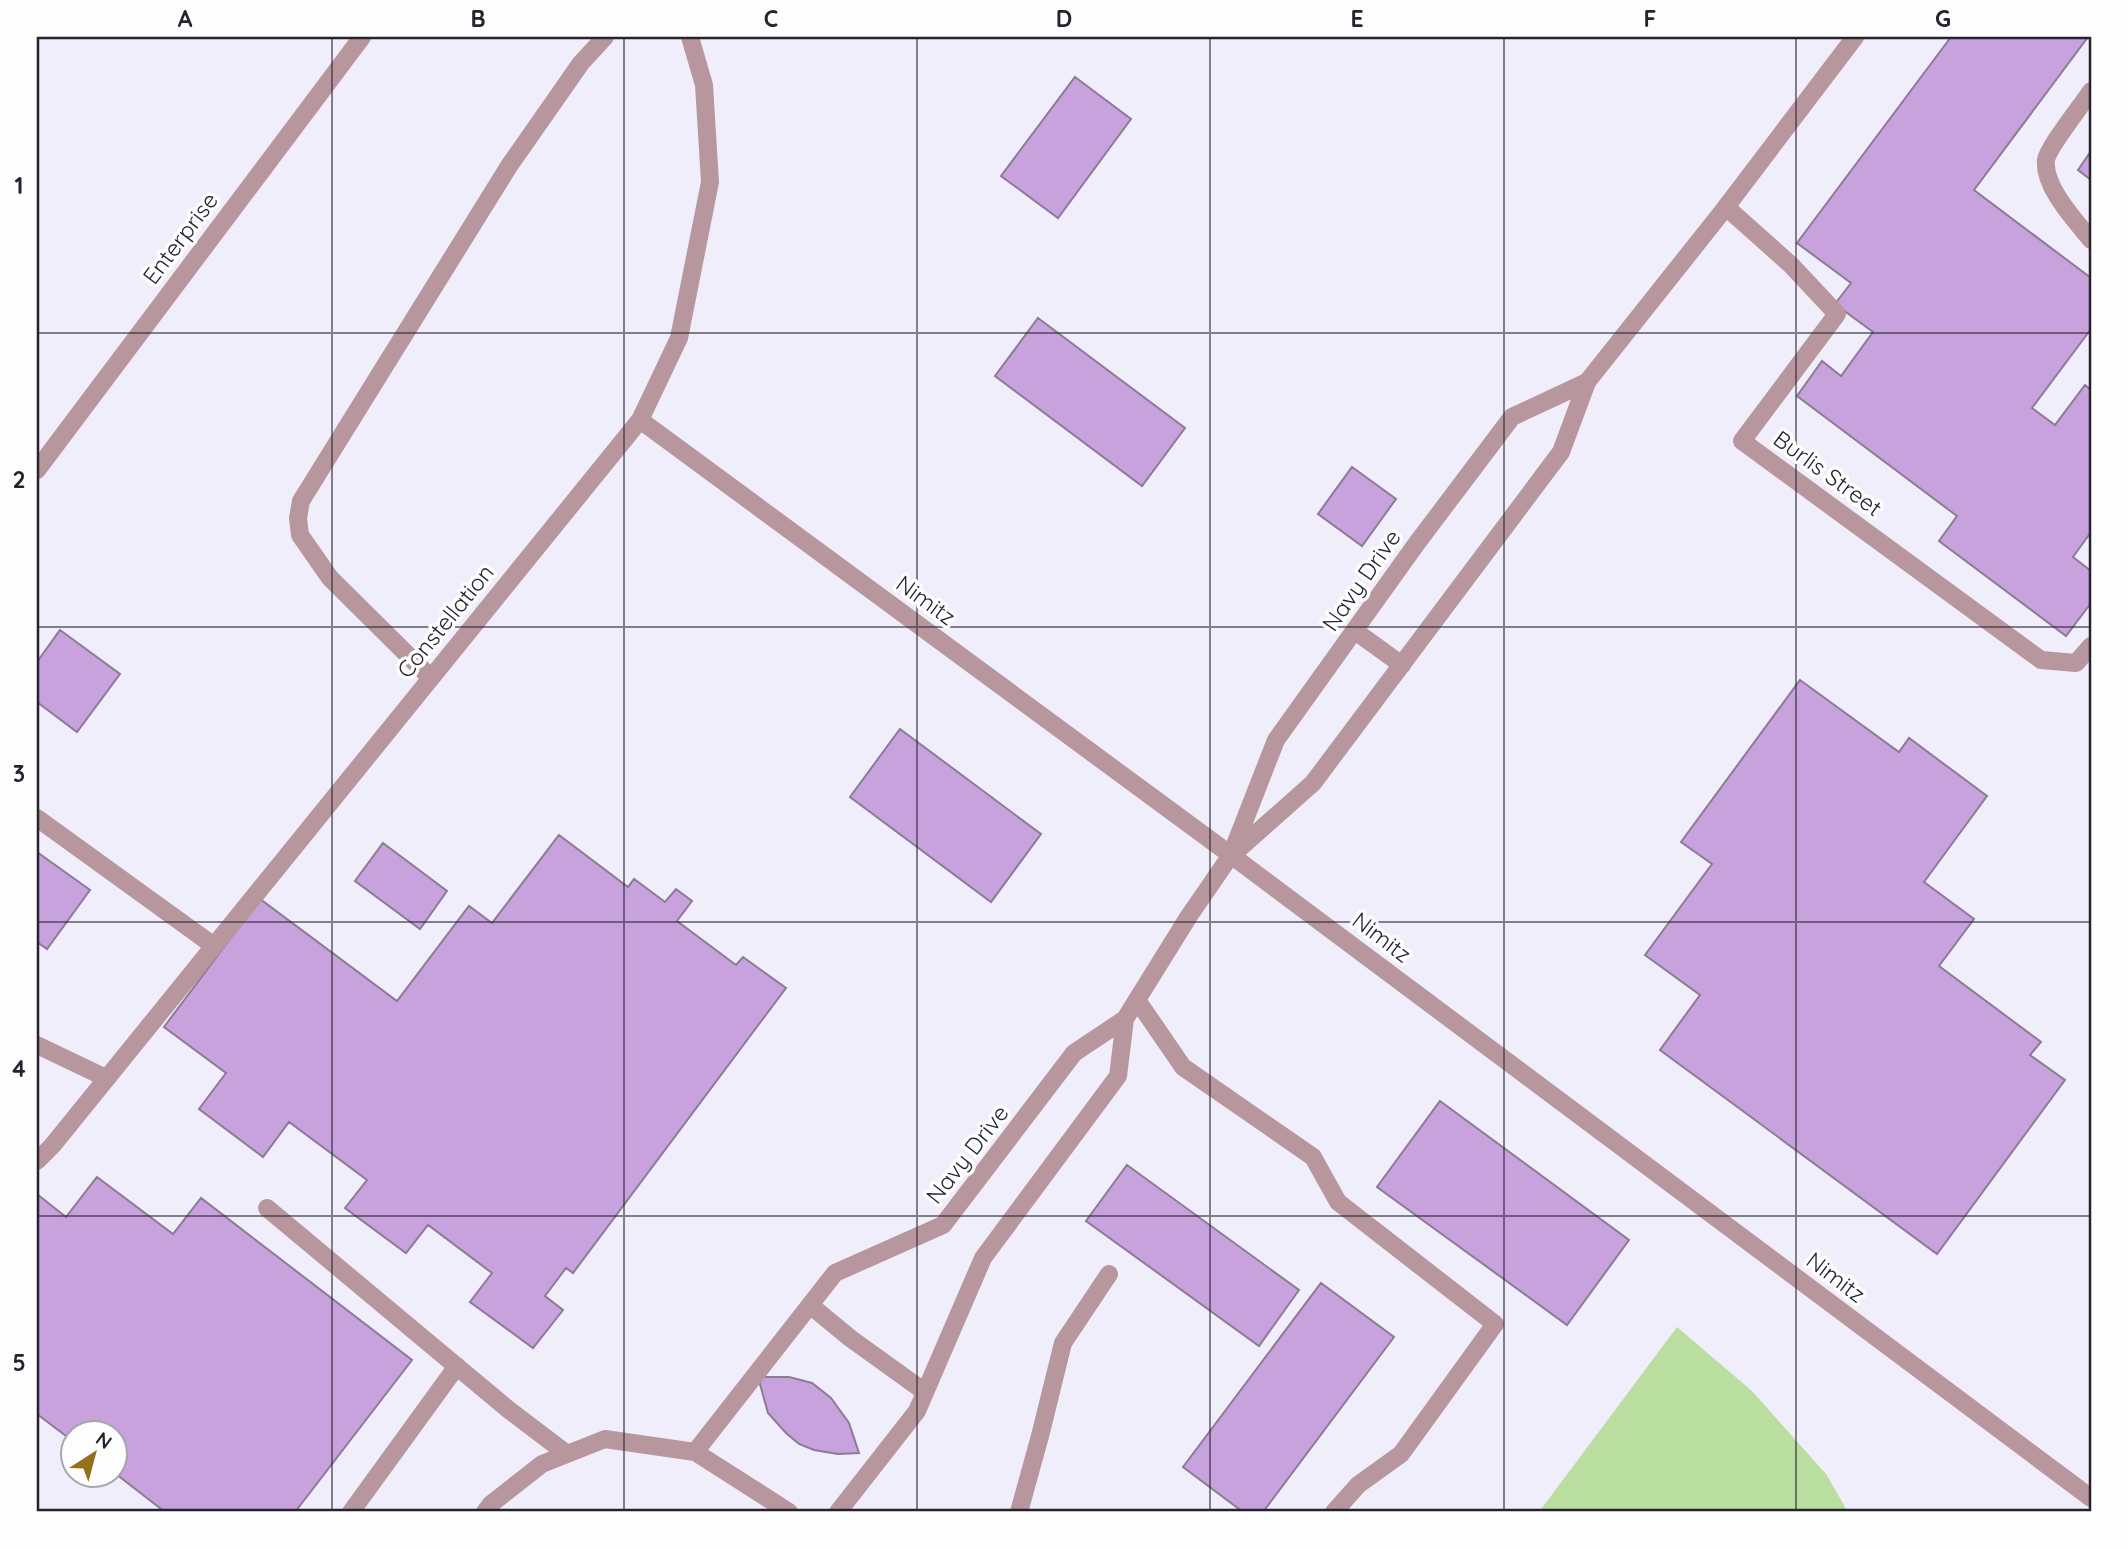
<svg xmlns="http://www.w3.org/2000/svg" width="2128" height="1549" font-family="Quicksand,sans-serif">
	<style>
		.green { fill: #badda0 }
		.building { fill: #c8a2dd; stroke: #8c7a97; stroke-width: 2 }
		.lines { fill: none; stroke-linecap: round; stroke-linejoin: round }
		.service { stroke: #b8969d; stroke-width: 18 }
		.minor { stroke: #b8969d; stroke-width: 18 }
		.grid { fill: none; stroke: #26232f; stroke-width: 2; stroke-opacity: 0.55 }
		.labels { text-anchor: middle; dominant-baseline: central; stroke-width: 7; stroke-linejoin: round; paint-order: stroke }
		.street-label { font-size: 23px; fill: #26232f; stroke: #fdfdfd }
		.neatline { fill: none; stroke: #26232f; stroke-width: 2.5 }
		.grid-label { font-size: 23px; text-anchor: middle; font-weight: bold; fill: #26232f }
	</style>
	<rect width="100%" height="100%" fill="#f0eefb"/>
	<path class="green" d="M 1677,1327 L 1752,1391 L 1826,1474 L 1848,1512 L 1539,1512 Z"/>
	<path class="building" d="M 1951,37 L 2088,37 L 1974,190 L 2091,278 L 2091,329 L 2032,408 L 2055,425 L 2085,385 L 2091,390 L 2091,532 L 2073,557 L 2091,571 L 2091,603 L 2066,636 L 1939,541 L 1957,516 L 1797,396 L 1822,361 L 1841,376 L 1873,332 L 1835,304 L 1851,283 L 1797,243 Z
		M 1075,77 L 1131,119 L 1058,218 L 1001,176 Z
		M 2091,151 L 2091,180 L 2078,170 Z
		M 1038,318 L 1185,428 L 1142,486 L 995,376 Z
		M 1352,467 L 1396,499 L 1362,546 L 1318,514 Z
		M 60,630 L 120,674 L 77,732 L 37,702 L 37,662 Z
		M 1800,680 L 1899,752 L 1909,738 L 1987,796 L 1924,882 L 1974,919 L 1939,966 L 2041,1042 L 2030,1055 L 2065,1080 L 1937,1254 L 1660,1050 L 1700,995 L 1645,955 L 1712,864 L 1681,842 Z
		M 900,729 L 1041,834 L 991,902 L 850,797 Z
		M 559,835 L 628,887 L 634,879 L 665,902 L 676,889 L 692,901 L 677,921 L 736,965 L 743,957 L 786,988 L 573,1273 L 566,1268 L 545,1296 L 563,1310 L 533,1348 L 470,1302 L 492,1273 L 428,1225 L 406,1253 L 345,1208 L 367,1180 L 289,1122 L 263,1157 L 199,1109 L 226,1073 L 164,1027 L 260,899 L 397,1001 L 469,906 L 492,923 Z
		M 383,843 L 447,891 L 420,929 L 355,881 Z
		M 37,852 L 90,890 L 47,949 L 37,942 Z
		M 1440,1101 L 1629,1240 L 1567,1325 L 1377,1187 Z
		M 1127,1165 L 1299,1290 L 1259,1346 L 1086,1221 Z
		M 97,1177 L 173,1234 L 201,1198 L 412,1360 L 295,1512 L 165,1512 L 116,1474 L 116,1434 L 74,1434 L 74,1442 L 37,1414 L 37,1194 L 66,1217 Z
		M 1321,1283 L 1394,1337 L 1263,1512 L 1243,1512 L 1183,1467 Z
		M 758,1377 L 789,1377 L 812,1383 L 831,1398 L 849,1423 L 859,1453 L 838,1454 L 814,1450 L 799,1444 L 786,1433 L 768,1413 Z"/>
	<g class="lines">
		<path class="service" d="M 2091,91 C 2082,105 2048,147 2046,160 C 2043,187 2076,221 2091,240
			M 1726,207 L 1791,265 L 1837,314 L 1742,441 L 2041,660 L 2076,663 L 2091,646
			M 640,420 L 1239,861 L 2091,1498
			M 37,470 L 362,37
			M 1355,631 L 1402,665
			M 431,678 L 330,578 L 300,535 L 298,518 L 301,501 L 509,166 L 581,63 L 605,37
			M 37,818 L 214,946
			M 1233,854 L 1313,783 L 1561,452 L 1587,382
			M 1137,1000 L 1183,1067 L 1313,1157 L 1338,1202 L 1495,1324 L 1401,1454 L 1358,1485 L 1334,1512
			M 37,1045 L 106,1078
			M 37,1161 L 52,1146 L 640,420 L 679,338 L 710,182 L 704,85 L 690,37
			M 267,1208 L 509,1410 L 567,1454
			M 810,1305 L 850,1338 L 925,1392
			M 695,1452 L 835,1273 L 943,1225 L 1074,1053 L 1125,1019 L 1189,916 L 1231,855 L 1276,740 L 1417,543 L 1512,417 L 1587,382
			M 351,1512 L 457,1366
			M 485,1512 L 491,1504 L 542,1464 L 605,1439 L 695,1452 L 789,1512
			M 838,1512 L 917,1411 L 983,1258 L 1118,1076 L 1125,1019
			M 1019,1512 L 1040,1436 L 1063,1343 L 1109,1274"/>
		<path class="minor" d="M 1587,382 L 1726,207 L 1855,37"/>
	</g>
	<path class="grid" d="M 332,37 L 332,1512M 624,37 L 624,1512M 917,37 L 917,1512M 1210,37 L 1210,1512M 1504,37 L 1504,1512M 1796,37 L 1796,1512M 37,333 L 2091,333M 37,627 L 2091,627M 37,922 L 2091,922M 37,1216 L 2091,1216"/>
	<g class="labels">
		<g class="street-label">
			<text transform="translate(180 238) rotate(-53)">Enterprise</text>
			<text transform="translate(1828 473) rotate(36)">Burlis Street</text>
			<text transform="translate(1361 580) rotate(-55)">Navy Drive</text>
			<text transform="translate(926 600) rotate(36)">Nimitz</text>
			<text transform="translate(445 621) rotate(-51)">Constellation</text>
			<text transform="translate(1382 937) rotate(37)">Nimitz</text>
			<text transform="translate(967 1154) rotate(-52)">Navy Drive</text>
			<text transform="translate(1836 1277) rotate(37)">Nimitz</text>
		</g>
	</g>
	<rect width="2128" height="1549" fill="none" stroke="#fdfdfd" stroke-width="77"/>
	<g transform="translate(94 1454) rotate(36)"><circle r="33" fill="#fdfdfd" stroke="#a7a6ab" stroke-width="2"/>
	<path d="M0-5L12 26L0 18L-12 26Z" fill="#976e1a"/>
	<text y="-10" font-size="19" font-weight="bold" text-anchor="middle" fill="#26232f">N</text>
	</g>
	<rect x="38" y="38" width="2052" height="1472" class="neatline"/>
	<g class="grid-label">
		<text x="185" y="27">A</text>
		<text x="478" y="27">B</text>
		<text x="771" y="27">C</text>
		<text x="1064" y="27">D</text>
		<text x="1357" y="27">E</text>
		<text x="1650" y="27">F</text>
		<text x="1943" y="27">G</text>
		<text x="19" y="194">1</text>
		<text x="19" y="488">2</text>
		<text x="19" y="782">3</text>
		<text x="19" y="1077">4</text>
		<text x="19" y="1371">5</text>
	</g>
</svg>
